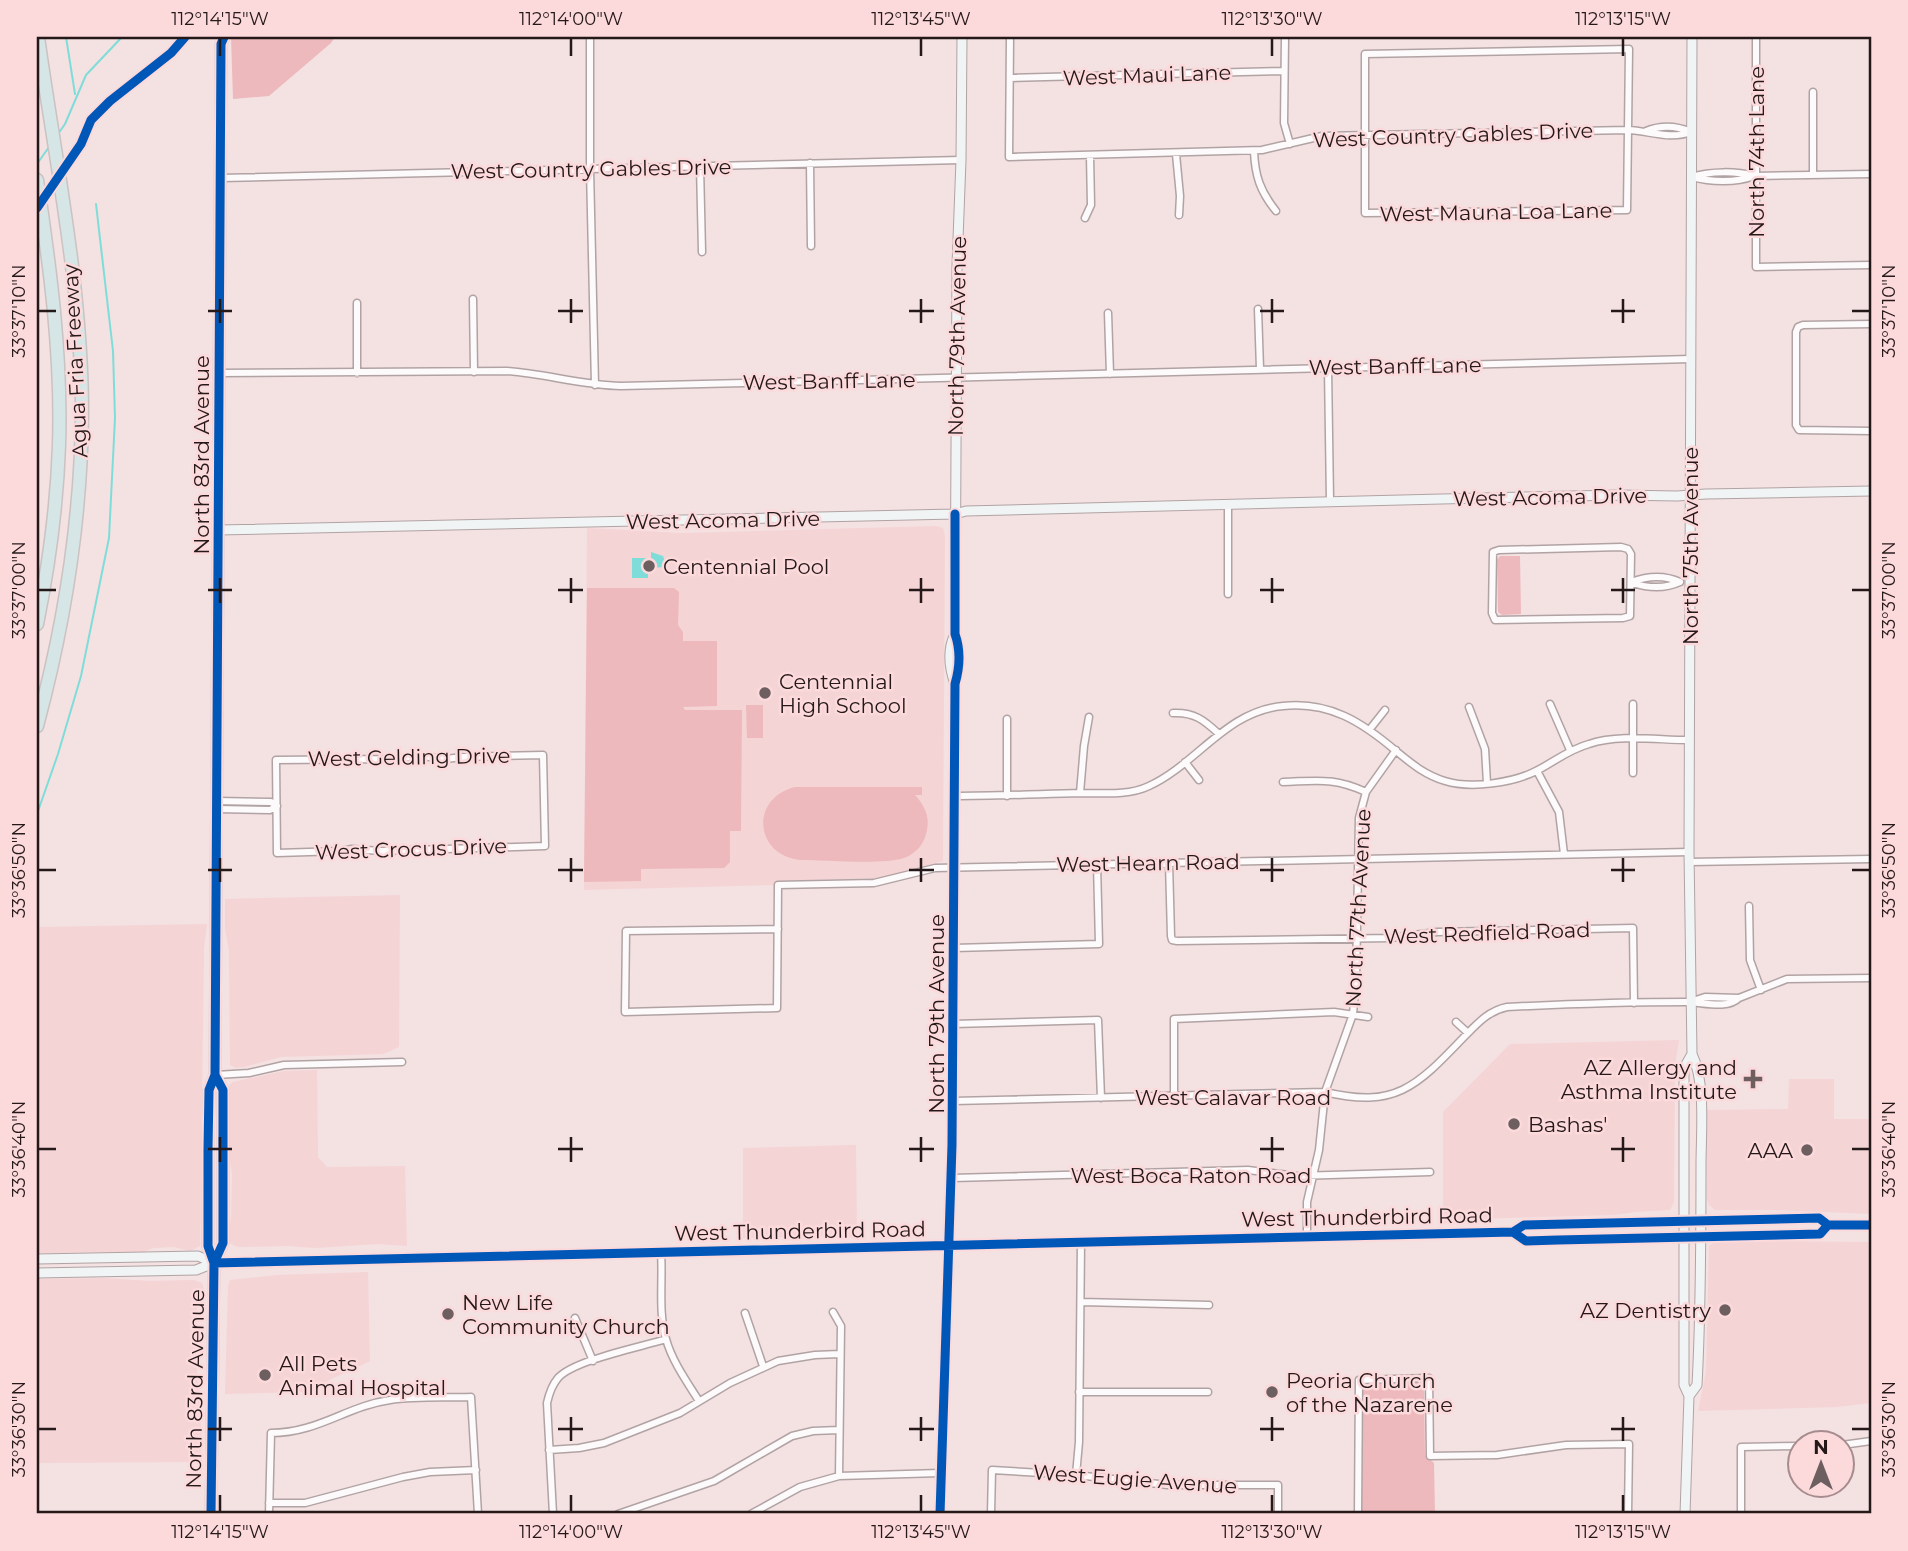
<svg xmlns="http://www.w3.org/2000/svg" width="1908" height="1551" font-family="Montserrat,sans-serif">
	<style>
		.built { fill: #f5d4d6 }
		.green { fill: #edb9bd }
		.water { fill: #7fddd9 }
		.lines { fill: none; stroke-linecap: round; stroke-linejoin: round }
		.stream { stroke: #7fddd9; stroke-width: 2 }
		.street-casing { stroke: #b1a3a4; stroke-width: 9 }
		.secondary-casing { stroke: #b1a3a4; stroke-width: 11 }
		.primary-casing { stroke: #cbc2c2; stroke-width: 13 }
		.highway-casing { stroke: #cbc2c2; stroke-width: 15 }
		.street { stroke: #fdfafb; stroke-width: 6 }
		.secondary { stroke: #f1f4f4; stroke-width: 9 }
		.primary { stroke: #e6eeee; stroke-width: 10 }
		.highway { stroke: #d6e5e5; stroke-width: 12 }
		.cycleway-casing { stroke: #fcd9db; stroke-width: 13 }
		.cycleway { stroke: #0057b8; stroke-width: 9 }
		.ticks { fill: none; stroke: #251819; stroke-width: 2.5 }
		.poi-dot { fill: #6d5e5f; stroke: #fcd9db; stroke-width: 2.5 }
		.labels { text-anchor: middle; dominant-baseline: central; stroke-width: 5; stroke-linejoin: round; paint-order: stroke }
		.street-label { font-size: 21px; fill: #251819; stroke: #fcd9db }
		.poi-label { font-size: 21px; fill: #251819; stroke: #fcd9db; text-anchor: start }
		.neatline { fill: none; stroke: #251819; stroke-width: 2.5 }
		.ticks-label { font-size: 18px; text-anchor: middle; fill: #251819 }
	</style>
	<rect width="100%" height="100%" fill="#f4e1e2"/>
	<path class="built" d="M 936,526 L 943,528 L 945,536 L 943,861 L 881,878 L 780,881 L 774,885 L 584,890 L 587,528 L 682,533 Z
		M 400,895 L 399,1047 L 383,1054 L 281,1057 L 244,1067 L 236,1068 L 230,1065 L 229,950 L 225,929 L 225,899 Z
		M 207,924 L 204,949 L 200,1246 L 190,1251 L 174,1247 L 153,1248 L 144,1252 L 37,1253 L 37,927 Z
		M 1679,1040 L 1675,1066 L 1674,1202 L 1670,1210 L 1636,1212 L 1614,1215 L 1470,1219 L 1443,1224 L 1443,1112 L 1510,1044 Z
		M 317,1070 L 318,1157 L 327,1167 L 405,1166 L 407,1246 L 378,1244 L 315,1248 L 288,1246 L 238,1247 L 231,1244 L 228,1239 L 231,1217 L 232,1174 L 229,1155 L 229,1085 L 233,1082 L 284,1071 Z
		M 1789,1079 L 1834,1079 L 1834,1119 L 1871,1119 L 1871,1214 L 1777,1210 L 1715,1210 L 1709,1205 L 1707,1199 L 1706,1110 L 1788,1109 Z
		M 856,1145 L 857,1238 L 835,1236 L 743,1238 L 743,1148 Z
		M 1761,1241 L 1871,1242 L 1871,1403 L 1837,1407 L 1698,1411 L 1706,1371 L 1709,1246 L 1715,1242 Z
		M 368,1272 L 370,1361 L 304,1392 L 225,1394 L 228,1286 L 230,1280 L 277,1275 Z
		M 103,1278 L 150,1281 L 194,1280 L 202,1283 L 204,1289 L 197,1308 L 197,1368 L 202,1443 L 200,1460 L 195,1462 L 37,1463 L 37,1279 Z"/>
	<path class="green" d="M 231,37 L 335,37 L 331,43 L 269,96 L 233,99 Z
		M 1500,556 L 1520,556 L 1521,614 L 1502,615 L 1498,612 L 1497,560 Z
		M 587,588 L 674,588 L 679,592 L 678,625 L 683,632 L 683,641 L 717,641 L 717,706 L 683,707 L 685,710 L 742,710 L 741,831 L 730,831 L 730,862 L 724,868 L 641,869 L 641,881 L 584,882 Z
		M 746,705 L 763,705 L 763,738 L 747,738 Z
		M 795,787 L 922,787 L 922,795 L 915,795 C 924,805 930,816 927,830 C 925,843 916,854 904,858 C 884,865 824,860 800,860 C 754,855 750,798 795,787 Z
		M 1418,1383 L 1424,1389 L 1425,1455 L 1434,1463 L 1435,1514 L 1361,1514 L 1363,1387 L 1367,1384 Z"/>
	<path class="water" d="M 651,552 L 663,556 L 667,567 L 648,568 L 648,578 L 632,578 L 632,558 L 648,558 L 648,564 L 651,564 Z"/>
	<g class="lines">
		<path class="stream" d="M 66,37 L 75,94
			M 58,134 L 65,124 L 86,75 L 122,37
			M 37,164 L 49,147
			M 37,814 L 58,754 L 81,676 L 109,538 L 115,418 L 113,351 L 96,204"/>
		<defs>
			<path id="street" d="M 590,37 L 590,169 L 595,385
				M 1010,37 L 1009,157 L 1262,150 L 1322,136 L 1628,130 C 1650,131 1670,140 1691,132
				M 1285,37 L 1284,123 L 1290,144
				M 1756,37 L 1756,267 L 1871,265
				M 1629,49 L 1627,210 L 1365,213 L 1365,54 Z
				M 1010,78 L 1284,71
				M 1813,92 L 1813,175
				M 1646,131 C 1661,125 1677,126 1691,132
				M 1254,151 C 1255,176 1260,191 1276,211
				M 1176,154 L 1180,196 L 1179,215
				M 810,163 L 811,246
				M 700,166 L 702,252
				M 1691,177 C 1711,171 1736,171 1755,176 L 1871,174
				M 1692,177 C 1710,182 1736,183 1754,176
				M 221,178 L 961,160
				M 1085,218 L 1091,205 L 1090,156
				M 473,299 L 474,372
				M 357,303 L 357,373
				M 1258,309 L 1260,369
				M 1108,313 L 1110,374
				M 1871,324 L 1803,325 L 1798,327 L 1796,332 L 1796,425 L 1799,430 L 1871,431
				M 1328,368 L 1330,501
				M 220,373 L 507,371 C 546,374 582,385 621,386 L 1691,359
				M 1228,504 L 1228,594
				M 1621,547 L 1628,549 L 1631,554 L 1630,616 L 1623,618 L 1495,620 L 1492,613 L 1493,552 L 1499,550 Z
				M 1631,582 C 1647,576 1665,575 1680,582
				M 1632,583 C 1648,588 1665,589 1680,582
				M 1550,704 L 1570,750
				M 1633,704 L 1633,773
				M 1469,707 L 1485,749 L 1487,783
				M 1173,713 C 1194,712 1204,720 1219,734
				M 1007,719 L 1007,796
				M 1370,729 L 1385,710
				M 543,755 L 545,846 L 381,851 L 352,849 L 341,851 L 277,853 L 276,760 L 392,759 L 421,756 L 446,759 L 462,757 Z
				M 1185,762 L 1199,780
				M 1537,771 L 1559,812 L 1564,854
				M 1283,782 C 1317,781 1333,777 1366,792
				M 1080,793 L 1084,746 L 1089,717
				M 954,796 C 996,796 1039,794 1081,793 C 1103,793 1128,796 1149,786 C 1197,764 1226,711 1283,706 C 1329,701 1362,722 1396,751 C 1412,764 1425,775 1445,781 C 1471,789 1514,783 1538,770 C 1555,761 1570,749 1589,744 C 1620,734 1657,740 1689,740
				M 217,801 L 271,802 L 277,806
				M 217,809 L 270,810 L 277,806
				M 1689,862 L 1871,859
				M 1169,863 L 1171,936 L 1172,940 L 1177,941 L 1391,938 L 1437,932 L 1633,928 L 1634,1003
				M 1749,906 L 1750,960 L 1761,990
				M 778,929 L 626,931 L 625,1012 L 777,1008 L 778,885 L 874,883 L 935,868 L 1689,852
				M 954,948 L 1099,944 L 1097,864
				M 1693,1001 L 1705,997 L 1739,998
				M 1456,1022 L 1468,1033
				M 953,1024 L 1098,1020 L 1101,1098
				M 216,1075 L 249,1073 L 284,1065 L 402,1062
				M 1174,1096 L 1174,1019 L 1334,1012 L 1368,1017
				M 953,1101 L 1325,1092 C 1396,1109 1417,1086 1464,1037 C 1477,1024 1488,1011 1507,1007 C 1567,1004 1627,1002 1687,1002 C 1702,1002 1727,1010 1739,998 L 1787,979 L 1871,978
				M 952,1178 L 1248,1170 L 1297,1176 L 1430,1172
				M 1307,1236 L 1307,1202 L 1319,1150 L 1325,1092 L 1353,1014 L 1356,981 L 1359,818 L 1366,792 L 1396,750
				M 661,1252 C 663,1280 658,1312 666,1339 C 672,1361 687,1382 699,1401
				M 1081,1302 L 1209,1305
				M 833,1312 L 841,1326 L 839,1476
				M 745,1313 L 763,1366
				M 575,1318 L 593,1361
				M 1079,1392 L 1208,1392
				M 1842,1445 L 1871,1441
				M 549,1450 L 579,1448 L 604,1443 L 680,1413 L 730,1383 L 778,1361 L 815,1355 L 840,1354
				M 1076,1475 L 1079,1442 L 1081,1242
				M 269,1503 L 305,1503 L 403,1477 L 430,1472 L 476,1470
				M 269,1514 L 271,1433 C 318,1433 347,1406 390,1400 C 416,1396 444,1398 471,1397 L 478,1514
				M 553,1514 L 547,1403 C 549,1394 552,1385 558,1378 C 574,1360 641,1347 666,1339
				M 618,1514 L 714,1481 L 792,1436 L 813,1431 L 839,1430
				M 751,1514 L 800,1487 L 839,1476 L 940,1473
				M 991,1514 L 992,1470 L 1076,1475 L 1168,1485 L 1278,1485 L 1278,1514
				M 1358,1514 L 1359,1380 L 1429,1378 L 1430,1456 L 1497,1455 L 1566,1445 L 1629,1444 L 1628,1514
				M 1741,1514 L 1741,1447 L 1800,1446"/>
			<path id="secondary" d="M 218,530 L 955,514 L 966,511 L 1482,498 L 1619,495 L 1677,496 L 1706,494 L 1871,491
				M 955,684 C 949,667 947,650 955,634
				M 1513,1232 L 1526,1241 L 1558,1240 L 1820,1234 L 1828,1225
				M 37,1259 L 198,1256 L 214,1263
				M 37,1273 L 196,1270 L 214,1263 L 1513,1232 L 1524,1225 L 1819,1218 L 1828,1225 L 1871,1225
				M 1689,1396 L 1697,1385 C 1701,1312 1701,1239 1701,1165 C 1701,1133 1706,1083 1692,1054 L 1689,852 L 1692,37
				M 940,1514 L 952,1145 L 955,684 C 960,667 961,651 955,634 L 957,266 L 961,160 L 962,37
				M 1685,1514 L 1689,1396 L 1684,1385 L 1684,1068 L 1692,1054"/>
			<path id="primary" d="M 214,1263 L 223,1243 L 223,1090 L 215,1075
				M 211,1514 L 214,1263 L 208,1246 L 208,1149 L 209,1090 L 215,1075 L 221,44 L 224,37"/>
			<path id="highway" d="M 37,180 C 50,267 62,356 59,445 C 57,505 49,565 37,624
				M 37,726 C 65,622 82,515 82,406 C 81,282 55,159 38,37"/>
		</defs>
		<use href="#street" class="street-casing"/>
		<use href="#secondary" class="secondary-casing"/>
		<use href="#primary" class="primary-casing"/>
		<use href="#highway" class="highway-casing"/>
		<use href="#street" class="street"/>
		<use href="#secondary" class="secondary"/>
		<use href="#primary" class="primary"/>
		<use href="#highway" class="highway"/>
		<defs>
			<path id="cycleway" d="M 37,208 L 81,144 L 91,120 L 110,101 L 171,53 L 185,37
				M 1513,1232 L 1526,1241 L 1558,1240 L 1820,1234 L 1828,1225
				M 214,1263 L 1513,1232 L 1524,1225 L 1819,1218 L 1828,1225 L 1871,1225
				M 214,1263 L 223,1243 L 223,1090 L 215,1075
				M 211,1514 L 214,1263 L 208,1246 L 208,1149 L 209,1090 L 215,1075 L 221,44 L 224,37
				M 940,1514 L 952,1145 L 955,684 C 960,667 961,651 955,634 L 955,514"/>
		</defs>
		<use href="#cycleway" class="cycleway-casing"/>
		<use href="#cycleway" class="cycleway"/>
	</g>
	<path class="ticks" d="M 220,38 L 220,56M 571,38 L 571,56M 921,38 L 921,56M 1272,38 L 1272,56M 1623,38 L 1623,56M 220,299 L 220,323M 571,299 L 571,323M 921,299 L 921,323M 1272,299 L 1272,323M 1623,299 L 1623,323M 38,311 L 56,311M 208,311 L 232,311M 558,311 L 583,311M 909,311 L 934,311M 1260,311 L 1284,311M 1611,311 L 1635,311M 1852,311 L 1870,311M 220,578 L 220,603M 571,578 L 571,603M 921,578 L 921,603M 1272,578 L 1272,603M 1623,578 L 1623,603M 38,590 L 56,590M 208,590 L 232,590M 558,590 L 583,590M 909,590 L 934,590M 1260,590 L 1284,590M 1611,590 L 1635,590M 1852,590 L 1870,590M 220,858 L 220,882M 571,858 L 571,882M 921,858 L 921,882M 1272,858 L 1272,882M 1623,858 L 1623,882M 38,870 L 56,870M 208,870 L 232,870M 558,870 L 583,870M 909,870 L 934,870M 1260,870 L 1284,870M 1611,870 L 1635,870M 1852,870 L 1870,870M 220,1137 L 220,1162M 571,1137 L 571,1162M 921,1137 L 921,1162M 1272,1137 L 1272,1162M 1623,1137 L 1623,1162M 38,1149 L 56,1149M 208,1149 L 232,1149M 558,1149 L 583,1149M 909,1149 L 934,1149M 1260,1149 L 1284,1149M 1611,1149 L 1635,1149M 1852,1149 L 1870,1149M 220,1417 L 220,1441M 571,1417 L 571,1441M 921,1417 L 921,1441M 1272,1417 L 1272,1441M 1623,1417 L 1623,1441M 38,1429 L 56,1429M 208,1429 L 232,1429M 558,1429 L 583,1429M 909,1429 L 934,1429M 1260,1429 L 1284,1429M 1611,1429 L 1635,1429M 1852,1429 L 1870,1429M 220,1495 L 220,1512M 571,1495 L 571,1512M 921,1495 L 921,1512M 1272,1495 L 1272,1512M 1623,1495 L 1623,1512"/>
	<g class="poi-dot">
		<circle cx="649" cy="566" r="7"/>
		<circle cx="765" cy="693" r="7"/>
		<path d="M1749.5 1068.5h7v7h7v7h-7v7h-7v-7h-7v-7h7z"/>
		<circle cx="1514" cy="1124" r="7"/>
		<circle cx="1807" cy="1150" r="7"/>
		<circle cx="1725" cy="1310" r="7"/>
		<circle cx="448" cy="1314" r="7"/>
		<circle cx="265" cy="1375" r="7"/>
		<circle cx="1272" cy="1392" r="7"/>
	</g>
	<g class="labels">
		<g class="street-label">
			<text transform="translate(1147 75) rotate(-2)">West Maui Lane</text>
			<text transform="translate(1453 135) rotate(-2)">West Country Gables Drive</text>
			<text transform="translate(1756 152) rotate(-90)">North 74th Lane</text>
			<text transform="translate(591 169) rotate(-1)">West Country Gables Drive</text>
			<text transform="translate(1496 212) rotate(-1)">West Mauna Loa Lane</text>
			<text transform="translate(957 336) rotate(-89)">North 79th Avenue</text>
			<text transform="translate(75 361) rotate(-93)">Agua Fria Freeway</text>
			<text transform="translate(1395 366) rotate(-1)">West Banff Lane</text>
			<text transform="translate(829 381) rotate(-1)">West Banff Lane</text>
			<text transform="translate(201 455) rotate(-90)">North 83rd Avenue</text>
			<text transform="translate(1550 497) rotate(-1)">West Acoma Drive</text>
			<text transform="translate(723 520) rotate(-1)">West Acoma Drive</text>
			<text transform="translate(1690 546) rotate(-90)">North 75th Avenue</text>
			<text transform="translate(409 757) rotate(-1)">West Gelding Drive</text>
			<text transform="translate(411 849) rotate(-2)">West Crocus Drive</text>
			<text transform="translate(1148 863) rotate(-1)">West Hearn Road</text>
			<text transform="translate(1358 908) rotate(-87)">North 77th Avenue</text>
			<text transform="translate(1487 933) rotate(-2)">West Redfield Road</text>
			<text transform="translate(936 1014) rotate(-90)">North 79th Avenue</text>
			<text x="1233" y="1097">West Calavar Road</text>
			<text x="1191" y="1175">West Boca Raton Road</text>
			<text transform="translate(1367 1217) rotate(-1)">West Thunderbird Road</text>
			<text transform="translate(800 1231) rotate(-1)">West Thunderbird Road</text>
			<text transform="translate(195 1389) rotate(-89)">North 83rd Avenue</text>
			<text transform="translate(1135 1479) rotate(4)">West Eugie Avenue</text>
		</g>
		<g class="poi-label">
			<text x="663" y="566">Centennial Pool</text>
			<text x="779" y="681">Centennial<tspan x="779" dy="24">High School</tspan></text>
			<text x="1737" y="1067" text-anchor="end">AZ Allergy and<tspan x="1737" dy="24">Asthma Institute</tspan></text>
			<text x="1528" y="1124">Bashas'</text>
			<text x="1793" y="1150" text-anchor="end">AAA</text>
			<text x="462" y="1302">New Life<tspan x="462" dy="24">Community Church</tspan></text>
			<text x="1711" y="1310" text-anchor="end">AZ Dentistry</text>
			<text x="279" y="1363">All Pets<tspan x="279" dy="24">Animal Hospital</tspan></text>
			<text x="1286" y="1380">Peoria Church<tspan x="1286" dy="24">of the Nazarene</tspan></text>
		</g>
	</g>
	<rect width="1908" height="1551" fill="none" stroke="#fcd9db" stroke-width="77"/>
	<g transform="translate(1821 1464)"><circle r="33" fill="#fcd9db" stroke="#a68c8d" stroke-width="2"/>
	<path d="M0-5L12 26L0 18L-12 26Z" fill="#6d5e5f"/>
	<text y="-10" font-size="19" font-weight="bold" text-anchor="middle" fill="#251819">N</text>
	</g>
	<rect x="38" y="38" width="1832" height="1474" class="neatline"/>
	<g class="ticks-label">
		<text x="220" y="25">112°14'15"W</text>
		<text x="571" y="25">112°14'00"W</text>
		<text x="921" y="25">112°13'45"W</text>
		<text x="1272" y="25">112°13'30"W</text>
		<text x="1623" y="25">112°13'15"W</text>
		<text transform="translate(19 311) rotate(-90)" y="6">33°37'10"N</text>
		<text transform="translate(1889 311) rotate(-90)" y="6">33°37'10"N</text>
		<text transform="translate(19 590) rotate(-90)" y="6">33°37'00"N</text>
		<text transform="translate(1889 590) rotate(-90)" y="6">33°37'00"N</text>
		<text transform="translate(19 870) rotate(-90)" y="6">33°36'50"N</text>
		<text transform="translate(1889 870) rotate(-90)" y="6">33°36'50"N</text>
		<text transform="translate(19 1149) rotate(-90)" y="6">33°36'40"N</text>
		<text transform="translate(1889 1149) rotate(-90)" y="6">33°36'40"N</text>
		<text transform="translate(19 1429) rotate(-90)" y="6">33°36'30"N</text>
		<text transform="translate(1889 1429) rotate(-90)" y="6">33°36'30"N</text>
		<text x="220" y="1538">112°14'15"W</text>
		<text x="571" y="1538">112°14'00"W</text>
		<text x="921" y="1538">112°13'45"W</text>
		<text x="1272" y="1538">112°13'30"W</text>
		<text x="1623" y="1538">112°13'15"W</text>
	</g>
</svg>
